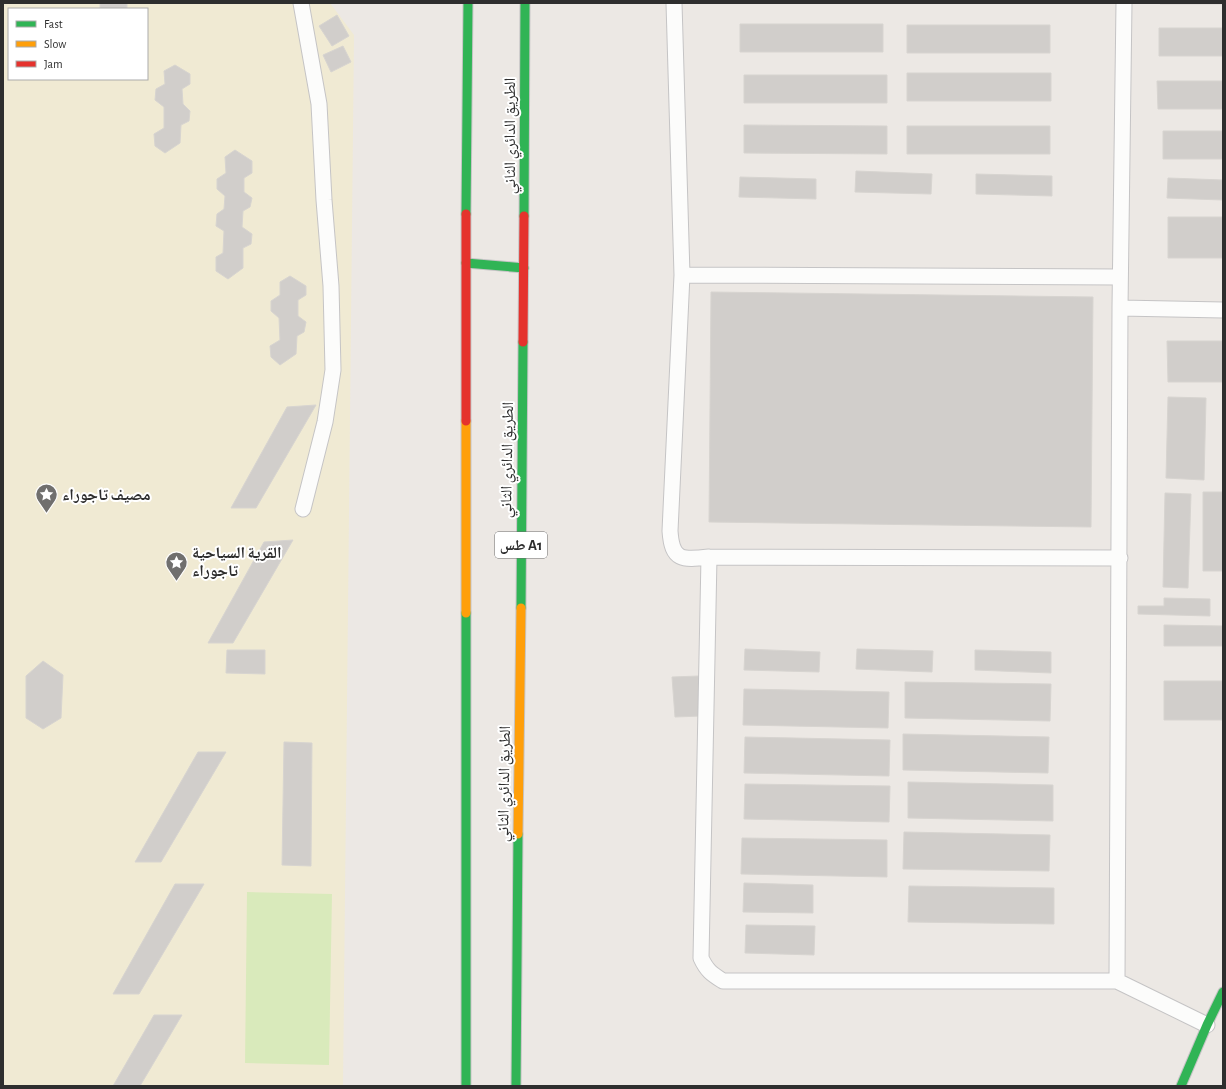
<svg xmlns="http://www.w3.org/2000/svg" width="1226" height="1089" font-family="'Alegreya Sans','Noto Naskh Arabic',sans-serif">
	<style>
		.sand { fill: #f0ead3; fill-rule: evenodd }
		.pitch { fill: #d9eabb }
		.building { fill: #d1cecb; stroke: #d7d4d0 }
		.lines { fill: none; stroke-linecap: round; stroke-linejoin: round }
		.lane-casing { stroke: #c5c4c5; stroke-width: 17 }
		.fast-casing { stroke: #c5c4c5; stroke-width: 11 }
		.slow-casing { stroke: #c5c4c5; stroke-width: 11 }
		.jam-casing { stroke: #c5c4c5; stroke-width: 11 }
		.lane { stroke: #fcfcfb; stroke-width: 15 }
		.fast { stroke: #30b455; stroke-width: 9 }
		.slow { stroke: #ff9f0a; stroke-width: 9 }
		.jam { stroke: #e5322d; stroke-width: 9 }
		.labels { text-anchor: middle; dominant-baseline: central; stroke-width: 4; stroke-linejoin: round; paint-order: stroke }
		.shield { fill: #fff; stroke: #6d6d6d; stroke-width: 1 }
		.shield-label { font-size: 15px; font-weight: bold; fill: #2e2e2e }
		.street-label { font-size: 16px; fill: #2e2e2e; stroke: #fff }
		.poi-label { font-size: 16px; font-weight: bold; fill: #2e2e2e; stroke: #fff; text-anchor: start }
	</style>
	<rect width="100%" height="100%" fill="#ece8e4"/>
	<path class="sand" d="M 3,3 L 330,3 L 354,35 L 343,1086 L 3,1086 ZM 9,9 L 147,9 L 147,79 L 9,79 Z"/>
	<path class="pitch" d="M 247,892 L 332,894 L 329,1065 L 245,1063 Z"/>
	<path class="building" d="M 100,3 L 127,3 L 127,9 L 100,9 Z
		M 1160,3 L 1223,3 L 1223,4 L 1160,4 Z
		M 337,15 L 349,36 L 332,46 L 319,26 Z
		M 740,24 L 883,24 L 883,52 L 740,52 Z
		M 907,25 L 1050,25 L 1050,53 L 907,53 Z
		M 1159,28 L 1223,28 L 1223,56 L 1159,56 Z
		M 343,46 L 351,62 L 331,72 L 323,55 Z
		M 175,65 L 190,74 L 190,84 L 182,89 L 183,104 L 190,111 L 189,121 L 181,125 L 180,143 L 165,153 L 155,146 L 154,134 L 164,128 L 164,107 L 155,100 L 156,89 L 165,84 L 164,71 Z
		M 907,73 L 1051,73 L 1051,101 L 907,101 Z
		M 744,75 L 887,75 L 887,103 L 744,103 Z
		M 1157,81 L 1223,81 L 1223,109 L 1158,109 Z
		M 744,125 L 887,126 L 887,154 L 744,153 Z
		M 907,126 L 1050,126 L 1050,154 L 907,154 Z
		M 1163,131 L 1223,131 L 1223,159 L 1163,159 Z
		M 235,150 L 252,161 L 252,173 L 244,178 L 244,192 L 252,198 L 250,207 L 243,211 L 242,227 L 252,234 L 251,244 L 243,248 L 243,268 L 228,279 L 216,271 L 216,257 L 223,253 L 224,231 L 216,226 L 217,214 L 224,209 L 225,196 L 217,189 L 217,179 L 226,173 L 225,157 Z
		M 856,171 L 932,174 L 931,194 L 855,192 Z
		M 976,174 L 1052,176 L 1052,196 L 976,194 Z
		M 740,177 L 816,179 L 816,199 L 739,197 Z
		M 1168,178 L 1223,180 L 1223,200 L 1167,198 Z
		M 1168,217 L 1223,217 L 1223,258 L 1168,258 Z
		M 290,276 L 306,286 L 306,295 L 298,300 L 298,316 L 306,322 L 304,332 L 297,336 L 296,354 L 280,365 L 271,357 L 270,346 L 280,340 L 279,318 L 271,311 L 271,301 L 280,295 L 280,282 Z
		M 711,292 L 1093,297 L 1091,527 L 709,522 Z
		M 1167,341 L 1223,341 L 1223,382 L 1168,382 Z
		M 1168,397 L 1206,398 L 1204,480 L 1166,478 Z
		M 316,405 L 256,508 L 231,508 L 287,407 Z
		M 1203,492 L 1223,492 L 1223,571 L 1203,571 Z
		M 1165,493 L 1191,494 L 1188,588 L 1163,587 Z
		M 293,540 L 233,643 L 208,643 L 264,542 Z
		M 1164,598 L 1210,599 L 1210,616 L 1138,614 L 1138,606 L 1164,606 Z
		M 1164,625 L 1223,626 L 1223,646 L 1164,646 Z
		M 745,649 L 820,652 L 819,672 L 744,670 Z
		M 857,649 L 933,651 L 932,672 L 856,669 Z
		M 227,650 L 265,650 L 265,674 L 226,673 Z
		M 975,650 L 1051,652 L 1051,673 L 975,670 Z
		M 43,661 L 63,675 L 61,718 L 43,729 L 26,718 L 26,676 Z
		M 699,676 L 701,716 L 675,717 L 672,677 Z
		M 1164,681 L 1223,681 L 1223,720 L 1164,720 Z
		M 905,682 L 1051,684 L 1050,721 L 905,718 Z
		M 744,689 L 889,692 L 888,728 L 743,725 Z
		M 903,734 L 1049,737 L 1048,773 L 903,770 Z
		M 745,737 L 890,740 L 889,776 L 744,773 Z
		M 284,742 L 312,743 L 311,866 L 282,865 Z
		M 198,752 L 226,752 L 161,862 L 135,862 Z
		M 908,782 L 1053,785 L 1053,821 L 908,818 Z
		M 745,784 L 890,786 L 889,822 L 744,819 Z
		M 904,832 L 1050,835 L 1049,871 L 903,869 Z
		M 742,838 L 887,840 L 887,877 L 741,874 Z
		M 744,883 L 813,885 L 813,913 L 743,912 Z
		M 175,884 L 204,884 L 139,994 L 113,994 Z
		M 909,886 L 1054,888 L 1054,924 L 908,922 Z
		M 746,925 L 815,926 L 814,955 L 745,953 Z
		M 154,1015 L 182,1015 L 140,1086 L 113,1086 Z"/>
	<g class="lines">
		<defs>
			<path id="lane" d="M 301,3 L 319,104 L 324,200 L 331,286 L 333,370 L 325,422 L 303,509
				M 674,3 L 682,275 L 670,531 C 672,561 682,560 709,557
				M 682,275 L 1120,277
				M 1120,308 L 1223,310
				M 1120,558 L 709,557 L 701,958 C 707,971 712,974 723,981 L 1117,981 L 1207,1025
				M 1117,981 L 1120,308 L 1124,3"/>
			<path id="fast" d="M 466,214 L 468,3
				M 524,216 L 525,3
				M 466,263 L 524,268
				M 521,608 L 523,342
				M 466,613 L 466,1086
				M 516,1086 L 518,834
				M 1181,1086 L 1207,1025 L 1223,992"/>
			<path id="slow" d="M 466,421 L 466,613
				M 518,834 L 521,608"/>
			<path id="jam" d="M 523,342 L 524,216
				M 466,421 L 466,214"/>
		</defs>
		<use href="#lane" class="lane-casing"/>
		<use href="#fast" class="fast-casing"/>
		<use href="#slow" class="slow-casing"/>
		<use href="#jam" class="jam-casing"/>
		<use href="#lane" class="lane"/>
		<use href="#fast" class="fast"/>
		<use href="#slow" class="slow"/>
		<use href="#jam" class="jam"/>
	</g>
	<defs>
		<symbol id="sight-pin" viewBox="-11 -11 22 30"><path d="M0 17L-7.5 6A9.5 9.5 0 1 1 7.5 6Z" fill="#706f6e" stroke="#fff"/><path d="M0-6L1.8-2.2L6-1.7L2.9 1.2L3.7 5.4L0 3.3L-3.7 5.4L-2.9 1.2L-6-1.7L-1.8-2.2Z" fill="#fff"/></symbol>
	</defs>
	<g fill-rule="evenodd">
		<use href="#sight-pin" x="34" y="482" width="25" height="34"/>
		<use href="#sight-pin" x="164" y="550" width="25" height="34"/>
	</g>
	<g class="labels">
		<rect class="shield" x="495" y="532" width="52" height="26" rx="3"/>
		<g class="shield-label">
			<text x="521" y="545">طس A1</text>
		</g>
		<g class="street-label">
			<text transform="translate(510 136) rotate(-90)">الطريق الدائري الثاني</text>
			<text transform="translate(507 460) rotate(-89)">الطريق الدائري الثاني</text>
			<text transform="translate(504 784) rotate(-89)">الطريق الدائري الثاني</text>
		</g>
		<g class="poi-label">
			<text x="62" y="495">مصيف تاجوراء</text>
			<text x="192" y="553">القرية السياحية<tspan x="192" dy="18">تاجوراء</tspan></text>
		</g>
	</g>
	<rect width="1226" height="1089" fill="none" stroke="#2e2e2e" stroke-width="8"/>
	<rect x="8" y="8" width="140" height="72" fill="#ffffff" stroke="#ababab"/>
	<rect x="16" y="21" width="20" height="6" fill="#30b455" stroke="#ababab"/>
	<text x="44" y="28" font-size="12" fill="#2e2e2e">Fast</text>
	<rect x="16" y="41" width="20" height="6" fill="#ff9f0a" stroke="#ababab"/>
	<text x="44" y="48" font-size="12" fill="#2e2e2e">Slow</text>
	<rect x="16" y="61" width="20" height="6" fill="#e5322d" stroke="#ababab"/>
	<text x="44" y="68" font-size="12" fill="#2e2e2e">Jam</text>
</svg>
